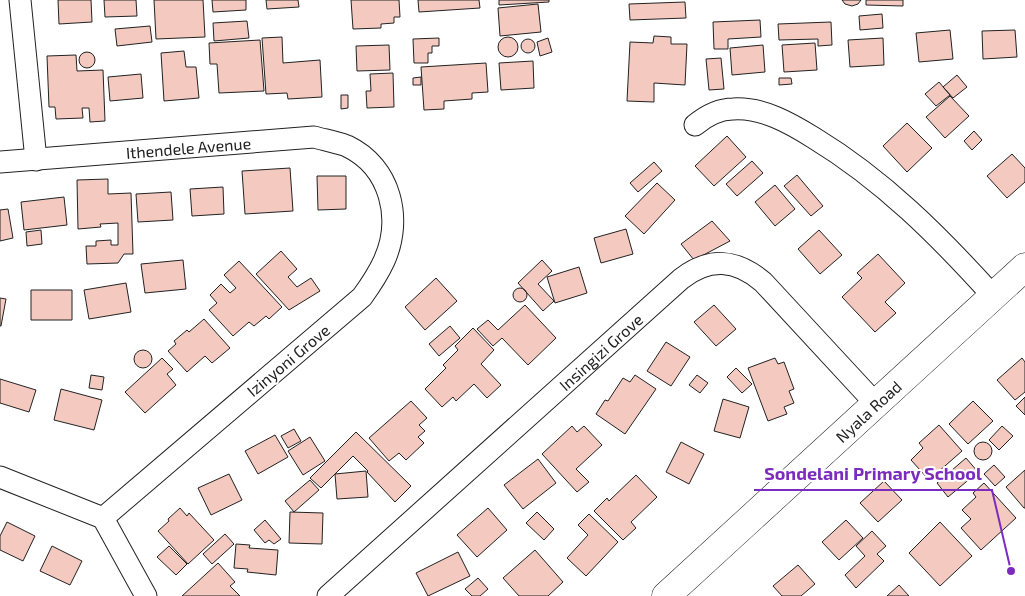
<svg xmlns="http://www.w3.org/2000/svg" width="1025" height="596" font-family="'Exo 2',sans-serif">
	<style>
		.building { fill: #f3c9c0; stroke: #222 }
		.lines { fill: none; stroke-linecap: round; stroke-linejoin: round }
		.minor-casing { stroke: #222; stroke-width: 23 }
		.tertiary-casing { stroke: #222; stroke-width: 29 }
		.minor { stroke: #fff; stroke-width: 21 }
		.tertiary { stroke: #fff; stroke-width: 28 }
		.labels { text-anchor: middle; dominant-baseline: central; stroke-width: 4; stroke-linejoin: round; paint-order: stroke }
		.street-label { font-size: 16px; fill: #222; stroke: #fff }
		.leader { fill: none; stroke: #7b2cbf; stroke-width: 2 }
		.callout-dot { fill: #7b2cbf; stroke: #fff; stroke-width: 2 }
		.callout-label { font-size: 18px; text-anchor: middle; font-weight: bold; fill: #7b2cbf; stroke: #fff; stroke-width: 4; stroke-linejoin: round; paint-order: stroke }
	</style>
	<rect width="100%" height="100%" fill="#fff"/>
	<path class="building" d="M 58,0 L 91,0 L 92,22 L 59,24 Z
		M 104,0 L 136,0 L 137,16 L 105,17 Z
		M 154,0 L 203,0 L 205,37 L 156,39 Z
		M 212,0 L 246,0 L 246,10 L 213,12 Z
		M 266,0 L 298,0 L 299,7 L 267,9 Z
		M 351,0 L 399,0 L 400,17 L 394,17 L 394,23 L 381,24 L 381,28 L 353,29 Z
		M 418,0 L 479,0 L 480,8 L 419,12 Z
		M 499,0 L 549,0 L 549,2 L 499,5 Z
		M 842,0 L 861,0 L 858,4 L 852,6 L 845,4 Z
		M 866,0 L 903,0 L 903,6 L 866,5 Z
		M 685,2 L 686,18 L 630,20 L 629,4 Z
		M 538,4 L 541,32 L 500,36 L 498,8 Z
		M 882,14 L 883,28 L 860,30 L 859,16 Z
		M 760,20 L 761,37 L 728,39 L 728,49 L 714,49 L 713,22 Z
		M 247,21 L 249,38 L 214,41 L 213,23 Z
		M 831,22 L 832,45 L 818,46 L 818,39 L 779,40 L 778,24 Z
		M 150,26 L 152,42 L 117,46 L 115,29 Z
		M 950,30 L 953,59 L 919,62 L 916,33 Z
		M 1015,30 L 1017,57 L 983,59 L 982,31 Z
		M 654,36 L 671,37 L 671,44 L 687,44 L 685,85 L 654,83 L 654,102 L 627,101 L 630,42 L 653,43 Z
		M 282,37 L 283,63 L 320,60 L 322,97 L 288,99 L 287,93 L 266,94 L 262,38 Z
		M498 47a10 10 0 1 1 20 0a10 10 0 1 1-20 0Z
		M 439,38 L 439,46 L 432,46 L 432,53 L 428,53 L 428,63 L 414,63 L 413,39 Z
		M 548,38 L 552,52 L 540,56 L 537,42 Z
		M 883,38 L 884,65 L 850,67 L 848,40 Z
		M521 46a7 7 0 1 1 14 0a7 7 0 1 1-14 0Z
		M 260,40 L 264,91 L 219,93 L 217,64 L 210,64 L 209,43 Z
		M 815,43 L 817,70 L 784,72 L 782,45 Z
		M 389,45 L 390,70 L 357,71 L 356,46 Z
		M 763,45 L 765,72 L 732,75 L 730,48 Z
		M 184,51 L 186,67 L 196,67 L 199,98 L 164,101 L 161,53 Z
		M79 60a8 8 0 1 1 16 0a8 8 0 1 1-16 0Z
		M 76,55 L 77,71 L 103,70 L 105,121 L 90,122 L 89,108 L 82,108 L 83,118 L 56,119 L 55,107 L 49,107 L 47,56 Z
		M 721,58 L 724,89 L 709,90 L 706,59 Z
		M 533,61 L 534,88 L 501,90 L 499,63 Z
		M 486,63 L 488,92 L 472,93 L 472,99 L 444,101 L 444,109 L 424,110 L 421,67 Z
		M 393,73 L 394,107 L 367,108 L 366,91 L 371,91 L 370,74 Z
		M 141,74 L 143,98 L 110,101 L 108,77 Z
		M 957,75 L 967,87 L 953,98 L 943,87 Z
		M 421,77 L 421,85 L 413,85 L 413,78 Z
		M 779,78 L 791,78 L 792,84 L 779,85 Z
		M 939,82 L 950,95 L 936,106 L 925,94 Z
		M 341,95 L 348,95 L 348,108 L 341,109 Z
		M 950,96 L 969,116 L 945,138 L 926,117 Z
		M 907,123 L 932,148 L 907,172 L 883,146 Z
		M 974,131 L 982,140 L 972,150 L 964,141 Z
		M 727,136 L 746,157 L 714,186 L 695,166 Z
		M 1012,154 L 1025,168 L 1025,182 L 1007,198 L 987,176 Z
		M 752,161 L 763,173 L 737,196 L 726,184 Z
		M 654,162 L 662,171 L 638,192 L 630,183 Z
		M 290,168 L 293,211 L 245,214 L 242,171 Z
		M 797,175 L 823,206 L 811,216 L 784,186 Z
		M 317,176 L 346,176 L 346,209 L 318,210 Z
		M 108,179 L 108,194 L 131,193 L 133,254 L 124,254 L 118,263 L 87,264 L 86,246 L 96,246 L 96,241 L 111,240 L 111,245 L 118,245 L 118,223 L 100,224 L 101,227 L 78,229 L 77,180 Z
		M 657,183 L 675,200 L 644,234 L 625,216 Z
		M 775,185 L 795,209 L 775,226 L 755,202 Z
		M 223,187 L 224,214 L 192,216 L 190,189 Z
		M 171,192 L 173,220 L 138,222 L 136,194 Z
		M 64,197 L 67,225 L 24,230 L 21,202 Z
		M 8,209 L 13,238 L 0,241 L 0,210 Z
		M 712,221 L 730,241 L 694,260 L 681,244 Z
		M 626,229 L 633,254 L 601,263 L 594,238 Z
		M 41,230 L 42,244 L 27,246 L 26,232 Z
		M 819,230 L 842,255 L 820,274 L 798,249 Z
		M 281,251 L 297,269 L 288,277 L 297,287 L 311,278 L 320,291 L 289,310 L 256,274 Z
		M 878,254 L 905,283 L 885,302 L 896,313 L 875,332 L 842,297 L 862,278 L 857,273 Z
		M 183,260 L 186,289 L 145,293 L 141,264 Z
		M 542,260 L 552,271 L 538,284 L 554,301 L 543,311 L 518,283 Z
		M 239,261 L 282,307 L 269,319 L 266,316 L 254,326 L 249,322 L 233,336 L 209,310 L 217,303 L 210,295 L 221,284 L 230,293 L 236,288 L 224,275 Z
		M 579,267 L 587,293 L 555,303 L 547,277 Z
		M 436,278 L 457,301 L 425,330 L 405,307 Z
		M 126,283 L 131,312 L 89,319 L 84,290 Z
		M513 295a7 7 0 1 1 14 0a7 7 0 1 1-14 0Z
		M 31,290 L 72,290 L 72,320 L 31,320 Z
		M 0,298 L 6,299 L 1,326 L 0,326 Z
		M 525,305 L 556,338 L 528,365 L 502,338 L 493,346 L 477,329 L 488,320 L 498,330 Z
		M 714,305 L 736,329 L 716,346 L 694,322 Z
		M 204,319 L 230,348 L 212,363 L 205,356 L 187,372 L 168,351 L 176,344 L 174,341 L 187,330 L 189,332 Z
		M 450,326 L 460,338 L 439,356 L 429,344 Z
		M 473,328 L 494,350 L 481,364 L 501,385 L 487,398 L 474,384 L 456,401 L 453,397 L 442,407 L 425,389 L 446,368 L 443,365 L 458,350 L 455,346 Z
		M 666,342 L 690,357 L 671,386 L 647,371 Z
		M134 359a9 9 0 1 1 18 0a9 9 0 1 1-18 0Z
		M 162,358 L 173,369 L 167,374 L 176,385 L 145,413 L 125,392 Z
		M 775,358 L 778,364 L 784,362 L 794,389 L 789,391 L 794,403 L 784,407 L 787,414 L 768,421 L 748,368 Z
		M 1022,358 L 1025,362 L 1025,392 L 1015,400 L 997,380 Z
		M 736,368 L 752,384 L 742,393 L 727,377 Z
		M 91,375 L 104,377 L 102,390 L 89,388 Z
		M 635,375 L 656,389 L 625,434 L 596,414 L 605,400 L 608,401 L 623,378 L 630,382 Z
		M 697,375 L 708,383 L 700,393 L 689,385 Z
		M 0,379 L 36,390 L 29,412 L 0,403 Z
		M 61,389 L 102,400 L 94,430 L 54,420 Z
		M 1025,397 L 1025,415 L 1016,406 Z
		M 723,399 L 749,407 L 740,438 L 714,431 Z
		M 411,401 L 427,418 L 419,425 L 425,431 L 418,437 L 424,443 L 406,460 L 399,453 L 389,461 L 369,438 Z
		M 973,401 L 993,421 L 968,444 L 949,424 Z
		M 939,425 L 962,451 L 929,480 L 911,460 L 923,448 L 919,443 Z
		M 572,426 L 577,432 L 584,426 L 602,445 L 576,469 L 589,482 L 577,492 L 542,454 Z
		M 1002,426 L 1013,436 L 999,450 L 989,440 Z
		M 294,429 L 301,441 L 288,448 L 281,436 Z
		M 356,432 L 411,486 L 395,502 L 367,472 L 368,471 L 353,456 L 321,488 L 310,478 Z
		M 275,435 L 288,457 L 258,474 L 245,451 Z
		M 310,437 L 325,461 L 303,475 L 288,451 Z
		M974 451a9 9 0 1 1 18 0a9 9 0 1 1-18 0Z
		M 681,442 L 704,454 L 689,484 L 666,472 Z
		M 966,458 L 978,472 L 948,497 L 937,483 Z
		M 538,459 L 556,483 L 523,509 L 504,485 Z
		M 994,465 L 1005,477 L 995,486 L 984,474 Z
		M 1025,470 L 1025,508 L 1024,508 L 1006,487 Z
		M 366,471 L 368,497 L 337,499 L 335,474 Z
		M 229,474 L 242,500 L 211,515 L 198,488 Z
		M 636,475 L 657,497 L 631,522 L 636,528 L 623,540 L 594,511 L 607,498 L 609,501 Z
		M 310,480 L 319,490 L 294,512 L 285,501 Z
		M 884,481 L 902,500 L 878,522 L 860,503 Z
		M 984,483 L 1016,518 L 981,550 L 961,528 L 971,519 L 962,510 L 976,497 L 973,493 Z
		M 180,508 L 187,516 L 189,513 L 214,540 L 188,564 L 158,531 L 169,521 L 168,519 Z
		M 488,508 L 507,530 L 477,557 L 457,535 Z
		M 290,512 L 323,513 L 322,544 L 289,543 Z
		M 537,512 L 554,529 L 544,540 L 526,523 Z
		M 589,514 L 618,542 L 586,576 L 567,558 L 588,535 L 578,525 Z
		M 265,520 L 281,539 L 274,544 L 269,540 L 265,543 L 254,530 Z
		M 846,520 L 863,538 L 839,560 L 822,542 Z
		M 7,522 L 35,536 L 23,561 L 0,550 L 0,536 Z
		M 940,522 L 972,556 L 940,586 L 909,553 Z
		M 872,531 L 886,546 L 877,554 L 884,561 L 856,588 L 845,575 L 865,556 L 856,546 Z
		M 225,534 L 234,544 L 212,564 L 203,554 Z
		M 236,544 L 250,545 L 249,548 L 278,550 L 276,575 L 247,572 L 248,569 L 234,568 Z
		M 52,546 L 82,561 L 70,585 L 40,571 Z
		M 169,546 L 187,564 L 176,575 L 157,557 Z
		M 535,550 L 563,582 L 548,596 L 519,596 L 503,578 Z
		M 458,552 L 470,576 L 428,596 L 416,573 Z
		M 218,563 L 235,582 L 230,586 L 240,596 L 182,596 Z
		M 798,565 L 815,584 L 801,596 L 782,596 L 773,586 Z
		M 478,578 L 488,589 L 480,596 L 472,596 L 465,589 Z
		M 899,585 L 909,596 L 887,596 Z"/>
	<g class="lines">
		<defs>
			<g id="minor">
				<path d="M 20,0 L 36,160"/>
				<path d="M 695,125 C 706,116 718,109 733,109 C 762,107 790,123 814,138 C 883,180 939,236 993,296"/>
				<path id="s1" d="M 0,162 L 314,137 C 325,140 336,142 347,146 C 391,167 403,219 384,261 C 378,274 370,286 362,297 L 103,518"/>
				<path d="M 0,477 L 103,518 L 146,596"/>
				<path id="s2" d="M 328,596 L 681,279 C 709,257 736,259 763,282 L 876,404"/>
			</g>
			<g id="tertiary">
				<path id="s3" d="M 666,596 L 1025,267"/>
			</g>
		</defs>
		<use href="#minor" class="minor-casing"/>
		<use href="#tertiary" class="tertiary-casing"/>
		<use href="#minor" class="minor"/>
		<use href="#tertiary" class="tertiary"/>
	</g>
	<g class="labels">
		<g class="street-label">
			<text stroke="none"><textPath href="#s1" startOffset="189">Ithendele Avenue</textPath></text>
			<text stroke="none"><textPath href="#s2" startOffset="366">Insingizi Grove</textPath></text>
			<text transform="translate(288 360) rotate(-40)">Izinyoni Grove</text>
			<text stroke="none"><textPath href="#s3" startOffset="274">Nyala Road</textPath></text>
		</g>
	</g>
	<path class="leader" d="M1011 571L992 490H754"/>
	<circle class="callout-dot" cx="1011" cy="571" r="5"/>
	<g class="callout-label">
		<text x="873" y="480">Sondelani Primary School</text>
	</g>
</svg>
